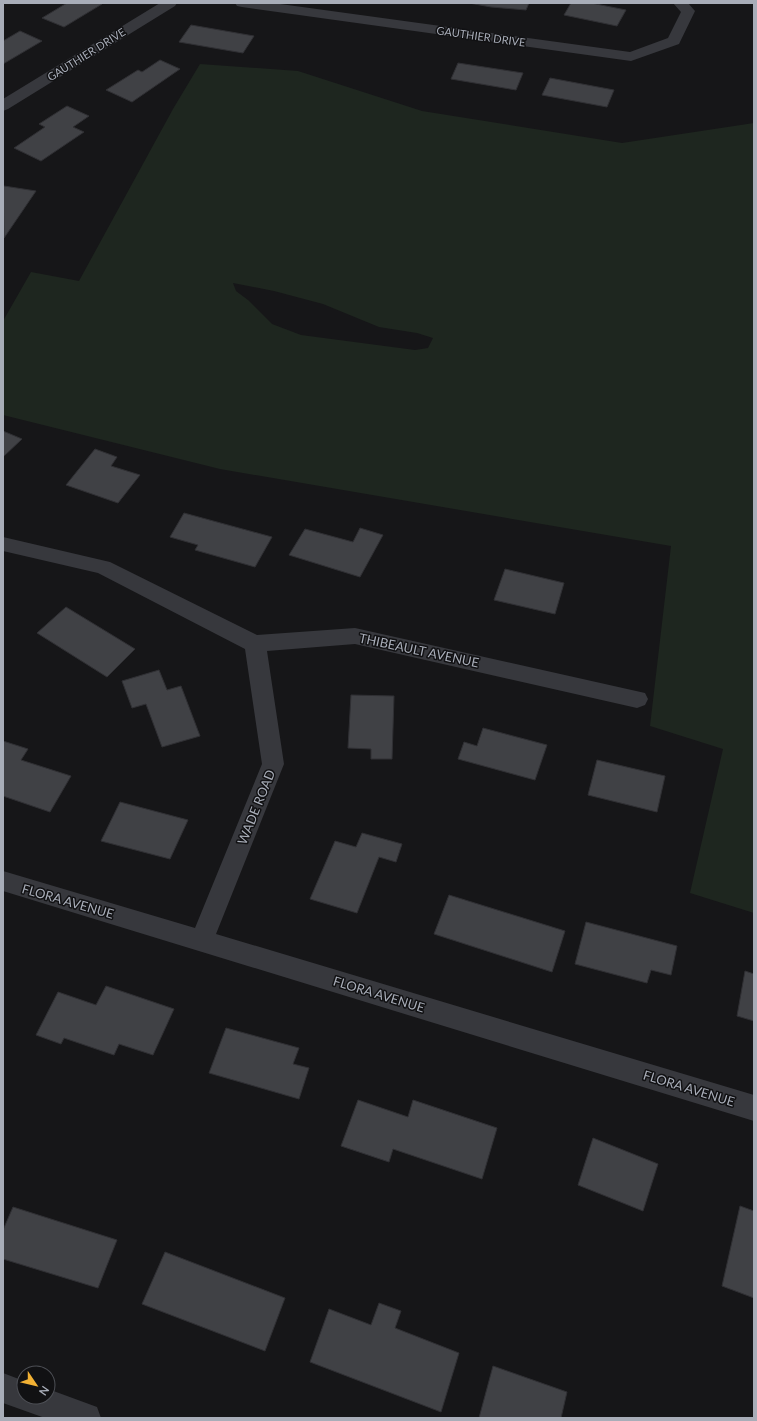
<svg xmlns="http://www.w3.org/2000/svg" width="757" height="1421" font-family="Lato,sans-serif">
	<style>
		.green { fill: #1e261f; fill-rule: evenodd }
		.building { fill: #404145; stroke: #303034 }
		.lines { fill: none; stroke-linecap: round; stroke-linejoin: round }
		.minor { fill: #37383d; fill-rule: evenodd }
		.labels { text-anchor: middle; dominant-baseline: central; stroke-width: 3; stroke-linejoin: round; paint-order: stroke }
		.far-street-label { font-size: 11px; fill: #a8adb8; stroke: #111113 }
		.street-label { font-size: 13px; fill: #a8adb8; stroke: #111113 }
	</style>
	<rect width="100%" height="100%" fill="#161618"/>
	<path class="green" d="M 200,64 L 298,71 L 422,111 L 622,143 L 754,123 L 754,913 L 690,893 L 723,749 L 650,726 L 671,546 L 220,469 L 3,415 L 3,321 L 31,272 L 79,281 L 173,109 ZM 233,283 L 274,291 L 323,304 L 379,327 L 417,333 L 433,338 L 428,348 L 415,350 L 301,335 L 272,324 L 248,300 L 236,291 Z"/>
	<path class="building" d="M 67,3 L 101,3 L 102,4 L 64,27 L 42,18 Z
		M 469,3 L 529,3 L 526,10 L 491,7 Z
		M 571,3 L 591,3 L 626,10 L 617,26 L 564,15 Z
		M 191,25 L 254,36 L 243,53 L 179,42 Z
		M 20,31 L 42,41 L 3,64 L 3,41 Z
		M 160,60 L 180,69 L 132,102 L 106,90 L 138,70 L 142,72 Z
		M 458,63 L 523,73 L 516,90 L 451,79 Z
		M 550,78 L 614,90 L 607,107 L 542,95 Z
		M 67,106 L 89,116 L 73,127 L 84,132 L 41,161 L 14,148 L 45,127 L 39,124 Z
		M 4,186 L 36,191 L 4,238 L 3,187 Z
		M 3,431 L 22,439 L 3,457 Z
		M 95,449 L 117,457 L 111,466 L 140,475 L 118,503 L 66,485 Z
		M 184,513 L 272,537 L 255,567 L 195,550 L 198,545 L 170,537 Z
		M 360,528 L 383,535 L 360,577 L 289,555 L 305,529 L 353,542 Z
		M 505,569 L 564,583 L 555,614 L 494,600 Z
		M 66,607 L 135,649 L 107,677 L 37,633 Z
		M 159,670 L 167,690 L 181,686 L 200,736 L 162,747 L 146,704 L 132,708 L 122,681 Z
		M 351,695 L 394,696 L 392,759 L 371,759 L 371,749 L 348,748 Z
		M 483,728 L 547,745 L 535,780 L 458,759 L 464,742 L 477,746 Z
		M 3,741 L 28,749 L 21,760 L 71,776 L 50,812 L 3,796 Z
		M 597,760 L 665,776 L 657,812 L 588,795 Z
		M 120,802 L 188,820 L 170,859 L 101,841 Z
		M 362,833 L 402,844 L 396,862 L 379,857 L 357,913 L 310,899 L 335,841 L 356,847 Z
		M 449,895 L 565,931 L 552,972 L 434,934 Z
		M 586,922 L 677,946 L 671,975 L 651,970 L 647,983 L 575,964 Z
		M 745,971 L 754,974 L 754,1021 L 737,1016 Z
		M 106,986 L 174,1009 L 153,1055 L 119,1044 L 114,1055 L 64,1038 L 61,1044 L 36,1035 L 58,992 L 96,1005 Z
		M 226,1028 L 299,1048 L 293,1064 L 309,1068 L 299,1099 L 209,1073 Z
		M 358,1100 L 408,1117 L 413,1100 L 497,1128 L 482,1179 L 393,1149 L 389,1162 L 341,1146 Z
		M 593,1138 L 658,1164 L 643,1211 L 578,1185 Z
		M 740,1206 L 754,1211 L 754,1298 L 722,1286 Z
		M 13,1207 L 117,1240 L 98,1288 L 3,1259 L 3,1230 Z
		M 165,1252 L 285,1298 L 265,1351 L 142,1304 Z
		M 379,1303 L 401,1311 L 395,1328 L 459,1353 L 441,1412 L 310,1362 L 329,1309 L 371,1325 Z
		M 493,1366 L 567,1392 L 561,1418 L 479,1418 Z"/>
	<g class="lines">
		<path class="minor" d="M 160,3 L 177,3 L 175,6 L 8,109 L 3,111 L 3,99 Z
			M 235,3 L 273,3 L 630,52 L 668,38 L 681,12 L 673,3 L 688,3 L 695,11 L 679,44 L 631,61 L 242,7 L 237,6 Z
			M 3,537 L 110,562 L 257,635 L 355,628 L 645,693 L 648,699 L 645,705 L 637,708 L 355,644 L 267,651 L 284,764 L 216,934 L 754,1095 L 754,1121 L 3,891 L 3,871 L 195,928 L 262,764 L 245,649 L 98,573 L 3,551 Z
			M 3,1373 L 24,1381 L 24,1397 L 48,1397 L 48,1389 L 97,1407 L 101,1418 L 45,1418 L 3,1403 Z"/>
	</g>
	<g class="labels">
		<g class="far-street-label">
			<text transform="translate(481 36) rotate(8)">GAUTHIER DRIVE</text>
			<text transform="translate(86 54) rotate(-32)">GAUTHIER DRIVE</text>
		</g>
		<g class="street-label">
			<text transform="translate(419 650) rotate(12)">THIBEAULT AVENUE</text>
			<text transform="translate(256 807) rotate(-68)">WADE ROAD</text>
			<text transform="translate(68 901) rotate(16)">FLORA AVENUE</text>
			<text transform="translate(379 994) rotate(17)">FLORA AVENUE</text>
			<text transform="translate(689 1088) rotate(17)">FLORA AVENUE</text>
		</g>
	</g>
	<rect width="757" height="1421" fill="none" stroke="#a8adb8" stroke-width="8"/>
	<g transform="translate(36 1385) rotate(125)"><circle r="19" fill="#111113" stroke="#4d4f55"/>
	<path d="M0-3L7 15L0 10L-7 15Z" fill="#f2b134"/>
	<text y="-6" font-size="11" font-weight="bold" text-anchor="middle" fill="#a8adb8">N</text>
	</g>
</svg>
